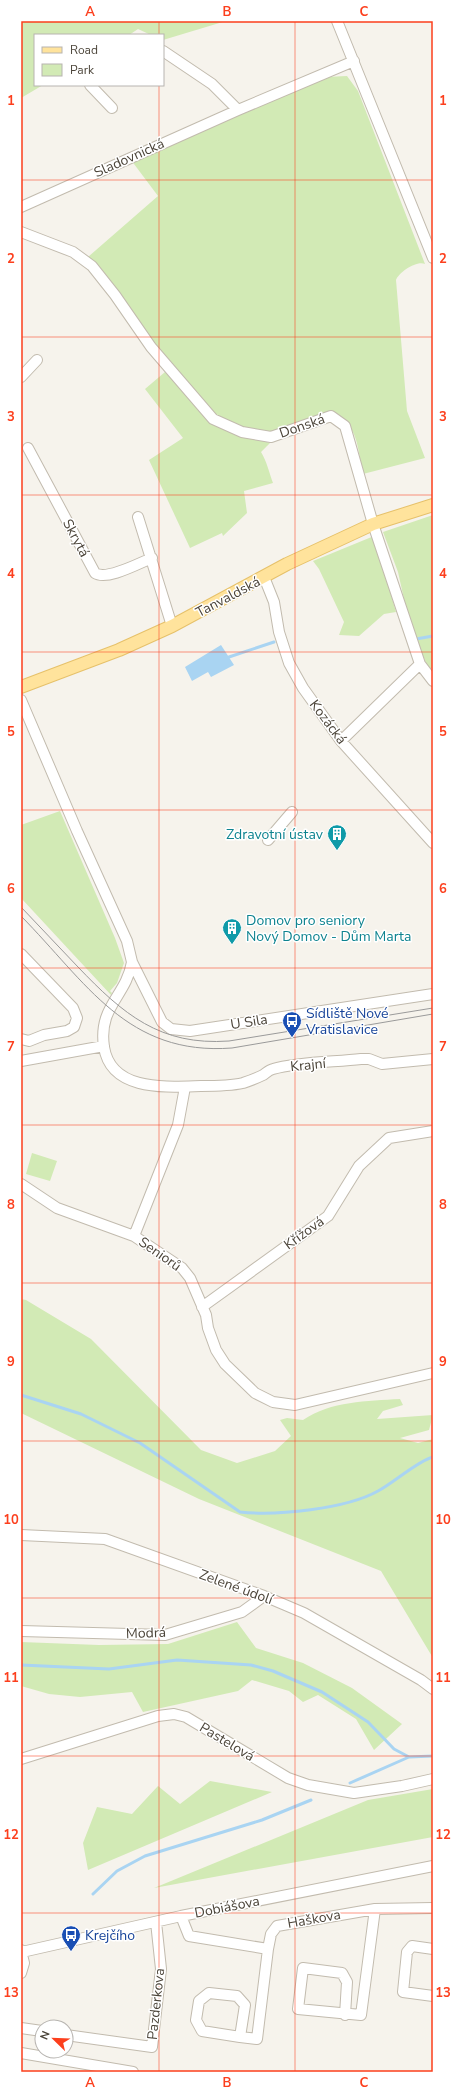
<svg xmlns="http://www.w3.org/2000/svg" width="454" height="2093" font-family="'Nunito Sans',sans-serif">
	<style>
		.green { fill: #d2eab5 }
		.water { fill: #a9d4f2 }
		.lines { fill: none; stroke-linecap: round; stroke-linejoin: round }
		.stream { stroke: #a9d4f2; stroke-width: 3 }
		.minor-casing { stroke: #c2bbae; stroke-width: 12 }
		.major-casing { stroke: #e6c16a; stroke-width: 14 }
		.minor { stroke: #fff; stroke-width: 10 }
		.major { stroke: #ffe39c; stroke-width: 12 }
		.tram { stroke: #9a9a9a; stroke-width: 1 }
		.grid { fill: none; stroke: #fc3f1d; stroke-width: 1; stroke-opacity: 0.55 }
		.labels { text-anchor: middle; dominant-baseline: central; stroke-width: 3; stroke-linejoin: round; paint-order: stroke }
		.street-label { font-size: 14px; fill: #4b4439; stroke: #fff }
		.culture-label { font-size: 14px; fill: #0d838f; stroke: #fff; text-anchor: end }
		.transit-label { font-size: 14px; fill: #164399; stroke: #fff; text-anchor: start }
		.neatline { fill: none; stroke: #fc3f1d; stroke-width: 1.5 }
		.grid-label { font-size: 13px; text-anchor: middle; font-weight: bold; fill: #fc3f1d }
	</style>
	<rect width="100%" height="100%" fill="#f6f3ec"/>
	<path class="green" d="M 21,21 L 226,21 L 163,40 L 163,35 L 151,35 L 138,29 L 129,35 L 35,35 L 35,85 L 43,85 L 21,98 Z
		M 347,76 L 358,91 L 425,264 C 417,260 399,272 396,280 L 407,411 L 425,458 L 363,474 C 357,447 359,426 333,412 L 268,433 L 237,426 L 216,414 L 179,376 L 88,257 L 158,196 L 131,160 L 326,77 Z
		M 165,372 L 203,412 L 250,437 L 270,443 L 261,452 C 267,462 269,472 273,483 L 244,491 L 247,513 L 223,536 L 222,533 L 190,548 L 149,460 L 183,438 L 145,389 Z
		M 433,515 L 433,668 L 429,669 L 418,645 L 408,617 L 398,572 L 383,532 Z
		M 374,536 L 396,612 L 384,614 L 359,636 L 339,635 L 344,622 L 319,569 L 313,561 Z
		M 60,811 L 115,938 L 124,963 L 117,983 L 110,991 L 112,993 L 111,995 L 21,898 L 21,825 Z
		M 32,1153 L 57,1161 L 50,1181 L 26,1174 Z
		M 21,1299 L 26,1300 L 91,1339 L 201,1450 L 237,1463 L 275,1451 L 291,1436 L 280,1420 L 287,1418 L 303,1420 C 331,1401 367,1401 400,1399 L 403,1405 L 383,1411 L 377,1419 L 433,1415 L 429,1430 L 400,1438 L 418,1443 L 433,1439 L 433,1658 L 381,1571 L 199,1499 L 21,1413 Z
		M 237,1622 L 256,1648 L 303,1663 L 352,1688 L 402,1724 L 374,1750 L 356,1719 L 318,1695 L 303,1702 L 289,1691 L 252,1680 L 238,1691 L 143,1712 L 132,1692 L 80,1697 L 49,1694 L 21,1686 L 21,1642 L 99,1645 L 168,1644 Z
		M 210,1781 L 272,1792 L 88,1870 L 83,1843 L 97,1807 L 132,1814 L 158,1786 L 180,1804 Z
		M 433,1789 L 433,1837 L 154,1888 L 368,1800 Z"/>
	<path class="water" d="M 221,645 L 234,665 L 211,677 L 208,672 L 192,681 L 185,667 Z"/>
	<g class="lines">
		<path class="stream" d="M 416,639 L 433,636
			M 229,657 L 274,642
			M 21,1395 L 81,1414 L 140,1443 L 240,1512 C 276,1516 346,1509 378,1491 C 392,1484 419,1460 433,1457
			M 21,1665 L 109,1669 L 177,1660 L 251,1665 L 273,1671 L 322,1692 L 368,1722 L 394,1749 L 409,1757 L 433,1756
			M 350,1783 L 409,1757
			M 93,1894 L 117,1871 L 145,1856 L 262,1820 L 311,1800"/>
		<defs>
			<path id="minor" d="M 337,21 L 433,258
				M 163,51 L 212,84 L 238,110
				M 90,85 L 112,108
				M 21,207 L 238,110 L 354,61
				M 21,232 L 73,252 L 92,266 L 115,295 L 151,347 L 213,419 L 242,432 L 271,437 L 331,416 L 345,426 L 373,524 L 420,664 L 433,681
				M 21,377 L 37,360
				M 28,448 L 95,573 C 107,581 139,563 152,558
				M 138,517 L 172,626
				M 264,577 L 274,602 L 279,632 L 289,663 L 303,688 L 341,741 L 433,843
				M 21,700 L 77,831 L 127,941 L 132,962 L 162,1022 L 171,1029 L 190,1031 L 433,994
				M 341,741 L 420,664
				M 268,840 L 292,812
				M 21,954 L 73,1008 L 77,1018 L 74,1027 L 67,1031 L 44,1035 L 29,1041 L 21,1039
				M 132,962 C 126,997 98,1006 104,1047 C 111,1092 167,1087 201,1086 C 214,1086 230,1086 243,1083 C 249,1081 257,1078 263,1075 C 266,1073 269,1070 273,1069 C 298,1062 335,1062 361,1059 L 369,1059 L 382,1064 L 433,1059
				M 21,1061 L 104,1046
				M 21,1184 L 57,1208 L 134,1236 L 182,1268 L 190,1278 L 206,1315 L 208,1328 L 216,1350 L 225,1364 L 255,1393 L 273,1402 L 295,1405 L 433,1373
				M 134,1236 L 178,1125 L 185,1087
				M 202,1307 L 328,1216 L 359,1166 L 389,1138 L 433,1131
				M 21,1535 L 105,1539 L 264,1596 L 304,1613 L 421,1680 L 433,1689
				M 21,1631 L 165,1635 L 242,1612 L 264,1596
				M 21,1759 L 158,1716 L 174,1714 L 186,1717 L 288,1778 L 308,1785 L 354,1793 L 402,1786 L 433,1779
				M 181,1916 L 189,1936 L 268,1949 L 271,1934 L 277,1926 L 375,1909 L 433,1908
				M 433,1949 L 412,1946 L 407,1952 L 403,1992 L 433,1996
				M 21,1950 L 24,1963 L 21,1973
				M 22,1952 L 181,1916 L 433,1866
				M 345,2015 L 347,1982 L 342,1973 L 303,1968 L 298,2009 L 361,2015 L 375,1909
				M 21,2028 L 42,2031
				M 66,2035 L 152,2047 L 161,1969 L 156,1922
				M 240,2037 L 202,2031 L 196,2020 L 199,2001 L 209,1993 L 237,1996 L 245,2005 L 240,2037 L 257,2039 L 268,1949
				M 21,2053 L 133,2072"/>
			<path id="major" d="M 21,687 L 119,650 L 172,626 L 287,564 L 373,524 L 433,505"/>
		</defs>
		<use href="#minor" class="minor-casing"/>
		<use href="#major" class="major-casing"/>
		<use href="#minor" class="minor"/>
		<use href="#major" class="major"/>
		<path class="tram" d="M 21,907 C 40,927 59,947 78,967 C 123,1014 160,1046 229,1041 L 433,1008
			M 21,916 C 87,983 127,1056 232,1048 L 433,1014"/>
	</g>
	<path class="grid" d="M 159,21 L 159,35M 295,21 L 295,2072M 159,85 L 159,2072M 21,180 L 433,180M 21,337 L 433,337M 21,495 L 433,495M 21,652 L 433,652M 21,810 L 433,810M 21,968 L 433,968M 21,1125 L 433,1125M 21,1283 L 433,1283M 21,1441 L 433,1441M 21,1598 L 433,1598M 21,1756 L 433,1756M 21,1913 L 433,1913"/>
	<defs>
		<symbol id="building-pin" viewBox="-11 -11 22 30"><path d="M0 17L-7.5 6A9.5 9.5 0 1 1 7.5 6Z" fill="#0f9aa8" stroke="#fff"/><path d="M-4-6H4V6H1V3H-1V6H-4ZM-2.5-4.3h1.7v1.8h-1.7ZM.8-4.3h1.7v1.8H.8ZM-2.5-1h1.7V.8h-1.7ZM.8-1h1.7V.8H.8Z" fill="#fff"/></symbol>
		<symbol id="bus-pin" viewBox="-11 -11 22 30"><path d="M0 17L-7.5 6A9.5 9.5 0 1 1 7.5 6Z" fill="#1a4fb4" stroke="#fff"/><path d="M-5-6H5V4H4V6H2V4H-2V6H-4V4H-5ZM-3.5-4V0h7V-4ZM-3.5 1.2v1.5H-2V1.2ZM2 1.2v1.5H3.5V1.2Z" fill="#fff"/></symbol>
	</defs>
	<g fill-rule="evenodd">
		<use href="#building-pin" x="326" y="823" width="22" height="30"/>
		<use href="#building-pin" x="221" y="917" width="22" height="30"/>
		<use href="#bus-pin" x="281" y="1010" width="22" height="30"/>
		<use href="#bus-pin" x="60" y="1924" width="22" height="30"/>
	</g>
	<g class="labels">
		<g class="street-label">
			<text transform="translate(129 158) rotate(-24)">Sladovnická</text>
			<text transform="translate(302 426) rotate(-19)">Donská</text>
			<text transform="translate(76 538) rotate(62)">Skrytá</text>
			<text transform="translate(228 597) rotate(-28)">Tanvaldská</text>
			<text transform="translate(328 722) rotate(53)">Kozácká</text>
			<text transform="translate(249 1022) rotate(-9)">U Sila</text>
			<text transform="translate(308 1065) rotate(-6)">Krajní</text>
			<text transform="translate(304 1233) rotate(-36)">Křížová</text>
			<text transform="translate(160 1254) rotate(35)">Seniorů</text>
			<text transform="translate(236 1587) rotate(20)">Zelené údolí</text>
			<text transform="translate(146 1633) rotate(-2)">Modrá</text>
			<text transform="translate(227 1742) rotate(31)">Pastelová</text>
			<text transform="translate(227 1907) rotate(-11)">Dobiášova</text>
			<text transform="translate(314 1919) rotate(-10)">Haškova</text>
			<text transform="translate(156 2004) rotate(-84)">Pazderkova</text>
		</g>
		<g class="culture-label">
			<text x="323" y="834">Zdravotní ústav</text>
			<text x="246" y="920" text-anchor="start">Domov pro seniory<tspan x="246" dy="16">Nový Domov - Dům Marta</tspan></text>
		</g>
		<g class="transit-label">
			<text x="306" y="1013">Sídliště Nové<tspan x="306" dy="16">Vratislavice</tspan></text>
			<text x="85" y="1935">Krejčího</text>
		</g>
	</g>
	<rect width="454" height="2093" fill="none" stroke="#ffffff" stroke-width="44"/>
	<rect x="34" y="34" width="130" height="52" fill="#ffffff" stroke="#b7b4b0"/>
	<rect x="42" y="47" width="20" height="6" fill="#ffe39c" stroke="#b7b4b0"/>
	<text x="70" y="54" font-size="12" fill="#4b4439">Road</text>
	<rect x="42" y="64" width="20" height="12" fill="#d2eab5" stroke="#b7b4b0"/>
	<text x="70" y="74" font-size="12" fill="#4b4439">Park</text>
	<g transform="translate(54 2039) rotate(293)"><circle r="19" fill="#ffffff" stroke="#b7b4b0"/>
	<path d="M0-3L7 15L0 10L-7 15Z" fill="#fc3f1d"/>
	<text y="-6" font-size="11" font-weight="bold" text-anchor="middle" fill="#4b4439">N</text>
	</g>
	<rect x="22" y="22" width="410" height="2049" class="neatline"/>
	<g class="grid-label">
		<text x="90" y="16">A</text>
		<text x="227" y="16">B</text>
		<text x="364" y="16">C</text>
		<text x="11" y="105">1</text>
		<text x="443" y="105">1</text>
		<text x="11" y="263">2</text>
		<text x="443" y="263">2</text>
		<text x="11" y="421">3</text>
		<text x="443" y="421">3</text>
		<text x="11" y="578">4</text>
		<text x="443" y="578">4</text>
		<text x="11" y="736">5</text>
		<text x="443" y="736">5</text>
		<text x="11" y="893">6</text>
		<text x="443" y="893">6</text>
		<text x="11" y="1051">7</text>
		<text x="443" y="1051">7</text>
		<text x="11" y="1209">8</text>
		<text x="443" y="1209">8</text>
		<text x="11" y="1366">9</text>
		<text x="443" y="1366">9</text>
		<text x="11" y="1524">10</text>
		<text x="443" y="1524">10</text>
		<text x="11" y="1682">11</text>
		<text x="443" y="1682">11</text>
		<text x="11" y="1839">12</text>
		<text x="443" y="1839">12</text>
		<text x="11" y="1997">13</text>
		<text x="443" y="1997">13</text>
		<text x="90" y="2087">A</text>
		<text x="227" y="2087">B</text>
		<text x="364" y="2087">C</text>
	</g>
</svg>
